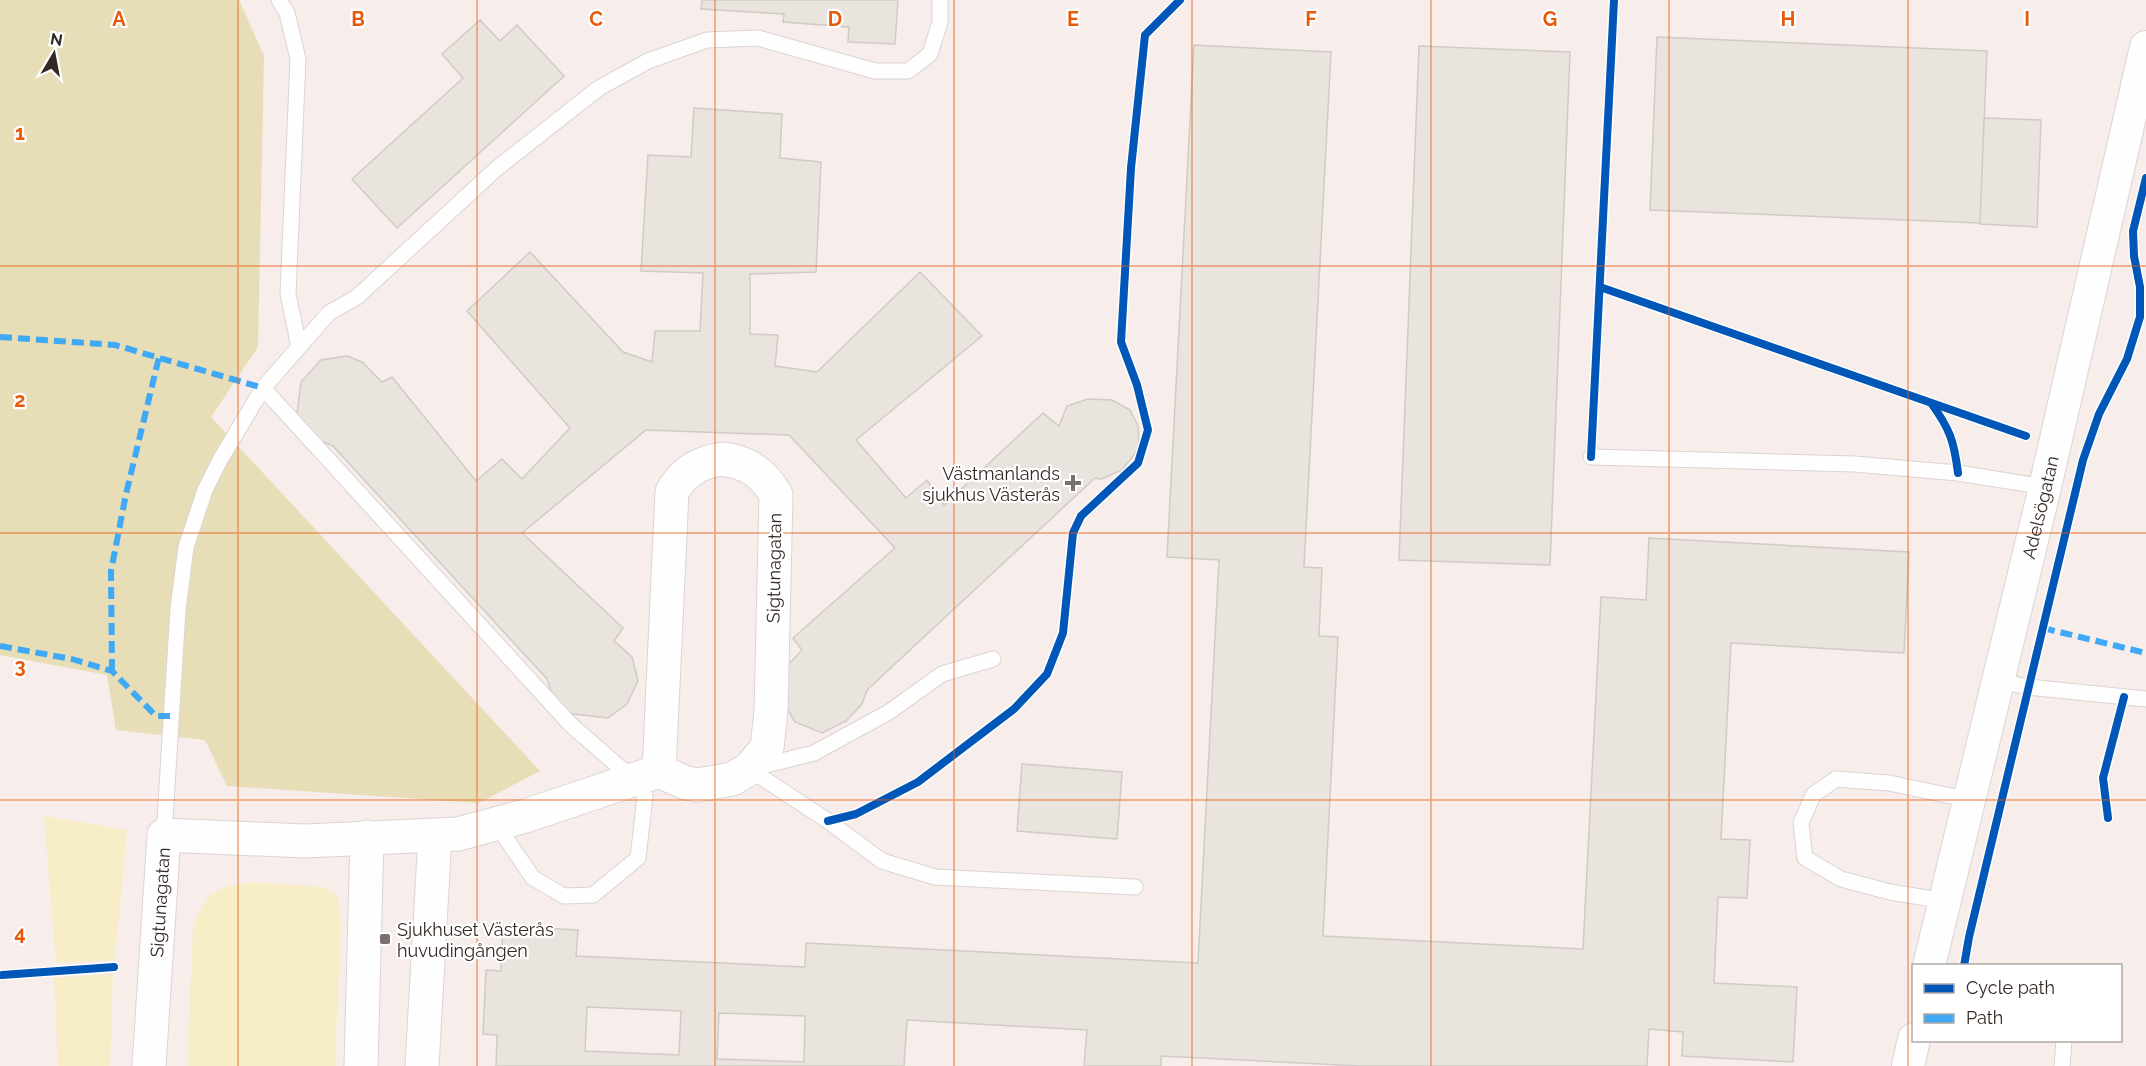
<svg xmlns="http://www.w3.org/2000/svg" width="2146" height="1066" font-family="Raleway,sans-serif">
	<style>
		.built { fill: #f7edea; fill-rule: evenodd }
		.green { fill: #f7edc7 }
		.forest { fill: #e7ddb6 }
		.building { fill: #eae4df; stroke: #d0cbc6; stroke-width: 1.5; fill-rule: evenodd }
		.lines { fill: none; stroke-linecap: round; stroke-linejoin: round }
		.lane-casing { stroke: #dcd4d2; stroke-width: 17 }
		.street-casing { stroke: #dcd4d2; stroke-width: 34 }
		.secondary-casing { stroke: #dcd4d2; stroke-width: 35 }
		.lane { stroke: #fefefe; stroke-width: 15 }
		.street { stroke: #fefefe; stroke-width: 32 }
		.secondary { stroke: #fefefe; stroke-width: 33 }
		.quiet { stroke: #3fa9f5; stroke-width: 6; stroke-dasharray: 12 6; stroke-linecap: butt }
		.cycleway-casing { stroke: #fff; stroke-width: 11 }
		.cycleway { stroke: #0057b8; stroke-width: 8 }
		.grid { fill: none; stroke: #e8590c; stroke-width: 1.5; stroke-opacity: 0.55 }
		.poi-dot { fill: #7a716e; stroke: #fff; stroke-width: 2 }
		.labels { text-anchor: middle; dominant-baseline: central; stroke-width: 4.5; stroke-linejoin: round; paint-order: stroke }
		.poi-label { font-size: 18px; fill: #352723; stroke: #fff; text-anchor: end }
		.street-label { font-size: 18px; fill: #352723; stroke: #fff }
		.grid-label { font-size: 20px; text-anchor: middle; font-weight: bold; fill: #e8590c; stroke: #fff; stroke-width: 4.5; stroke-linejoin: round; paint-order: stroke }
	</style>
	<rect width="100%" height="100%" fill="#fafafa"/>
	<path class="built" d="M 0,0 L 2146,0 L 2146,1066 L 0,1066 ZM 1914,966 L 2120,966 L 2120,1040 L 1914,1040 Z"/>
	<path class="green" d="M 44,816 L 127,830 L 115,960 L 56,963 Z
		M 253,882 L 324,887 L 337,895 L 341,925 L 335,1066 L 187,1066 L 193,927 C 207,892 216,886 253,882 Z
		M 113,974 L 110,1066 L 58,1066 L 54,978 Z"/>
	<path class="forest" d="M 0,0 L 239,0 L 264,56 L 258,347 L 211,417 L 540,771 L 479,803 L 227,786 L 205,740 L 116,730 L 107,675 L 0,655 Z"/>
	<path class="building" d="M 702,0 L 898,0 L 895,44 L 848,42 L 849,27 L 783,22 L 784,14 L 701,9 Z
		M 480,20 L 500,41 L 517,25 L 564,76 L 397,228 L 352,179 L 463,78 L 442,54 Z
		M 1657,37 L 1987,51 L 1980,223 L 1650,210 Z
		M 1194,45 L 1331,52 L 1304,567 L 1322,568 L 1319,636 L 1338,637 L 1323,936 L 1583,949 L 1601,597 L 1646,600 L 1649,538 L 1909,552 L 1904,653 L 1731,643 L 1721,839 L 1750,840 L 1747,898 L 1718,897 L 1714,983 L 1797,987 L 1793,1062 L 1682,1056 L 1683,1032 L 1649,1029 L 1647,1066 L 1360,1066 L 1161,1056 L 1161,1066 L 1084,1066 L 1087,1030 L 907,1020 L 904,1066 L 496,1066 L 497,1035 L 483,1034 L 486,970 L 501,971 L 503,926 L 578,930 L 576,956 L 805,967 L 806,943 L 1198,963 L 1219,560 L 1167,557 ZM 587,1007 L 681,1011 L 679,1055 L 585,1051 ZM 719,1013 L 805,1016 L 804,1062 L 717,1059 Z
		M 1419,46 L 1570,52 L 1550,565 L 1399,560 Z
		M 694,108 L 782,114 L 780,158 L 821,162 L 816,272 L 750,274 L 750,334 L 778,335 L 775,366 L 817,372 L 920,272 L 982,336 L 856,440 L 906,498 L 927,480 L 944,505 L 1043,413 L 1059,426 L 1067,406 L 1088,399 L 1112,400 L 1130,410 L 1138,426 L 1139,448 L 1122,470 L 1102,479 L 1095,478 L 867,690 L 862,704 L 846,721 L 822,733 L 795,722 L 780,697 L 787,666 L 802,650 L 793,638 L 895,548 L 789,435 L 646,430 L 522,533 L 623,628 L 614,641 L 632,657 L 638,681 L 627,704 L 608,718 L 565,713 L 554,700 L 547,679 L 333,446 L 312,437 L 297,413 L 301,382 L 321,360 L 347,356 L 362,362 L 382,382 L 392,377 L 476,481 L 502,459 L 522,479 L 570,428 L 467,311 L 530,252 L 623,352 L 652,362 L 655,331 L 700,331 L 703,273 L 641,271 L 648,155 L 691,157 Z
		M 1984,118 L 2041,120 L 2037,227 L 1980,224 Z
		M 1022,764 L 1122,772 L 1117,839 L 1017,831 Z"/>
	<g class="lines">
		<defs>
			<path id="lane" d="M 279,0 L 287,13 L 298,59 L 288,294 L 299,347
				M 263,388 L 570,724 L 634,780 L 645,796 L 638,858 L 593,895 L 564,896 L 533,878 L 496,824
				M 1591,457 L 1855,464 L 1958,473 L 2045,487
				M 1998,681 L 2028,687 L 2146,699
				M 758,767 L 814,753 L 889,712 L 942,674 L 993,659
				M 749,769 L 828,821 L 882,861 L 935,877 L 1135,887
				M 164,835 L 178,609 L 186,547 L 205,490 L 220,460 L 263,388 L 329,313 L 357,297 L 496,169 L 599,88 L 648,61 L 707,40 L 758,38 L 875,71 L 908,71 L 930,54 L 940,22 L 940,0
				M 1945,901 L 1890,892 L 1841,879 L 1805,858 L 1801,823 L 1813,795 L 1836,779 L 1889,783 L 1970,800
				M 2062,1066 L 2064,1040"/>
			<g id="street">
				<path id="s1" d="M 1929,966 L 2045,487 L 2146,47"/>
				<path d="M 1908,1066 L 1914,1039"/>
			</g>
			<g id="secondary">
				<path d="M 722,459 C 747,462 763,472 776,495 L 771,711 L 767,748 L 749,769 L 732,779 L 698,785 L 686,783 L 659,771 L 672,492 C 683,472 699,462 722,459 Z"/>
				<path id="s2" d="M 149,1066 L 164,835 L 305,841 L 458,834 L 525,816 L 659,771"/>
				<path d="M 361,1066 L 367,837"/>
				<path d="M 422,1066 L 435,836"/>
			</g>
		</defs>
		<use href="#lane" class="lane-casing"/>
		<use href="#street" class="street-casing"/>
		<use href="#secondary" class="secondary-casing"/>
		<use href="#lane" class="lane"/>
		<use href="#street" class="street"/>
		<use href="#secondary" class="secondary"/>
		<path class="quiet" d="M 0,337 L 115,345 L 263,388
			M 2043,628 L 2146,653
			M 0,646 L 72,659 L 112,671 L 156,716 L 170,716
			M 112,671 L 111,571 L 126,494 L 159,357"/>
		<defs>
			<path id="cycleway" d="M 1600,287 L 2026,436
				M 1931,403 C 1950,429 1954,441 1958,473
				M 1591,457 L 1614,0
				M 2108,818 L 2103,778 L 2124,697
				M 828,821 L 856,814 L 918,782 L 1014,709 L 1047,674 L 1063,633 L 1073,533 L 1081,516 L 1138,463 L 1148,430 L 1137,385 L 1121,342 L 1131,168 L 1145,35 L 1180,0
				M 1964,966 L 1969,937 L 2083,460 L 2099,414 L 2127,359 L 2140,317 L 2140,287 L 2134,256 L 2133,231 L 2146,178
				M 2,975 L 114,967"/>
		</defs>
		<use href="#cycleway" class="cycleway-casing"/>
		<use href="#cycleway" class="cycleway"/>
	</g>
	<path class="grid" d="M 238,0 L 238,1066M 477,0 L 477,1066M 715,0 L 715,1066M 954,0 L 954,1066M 1192,0 L 1192,1066M 1431,0 L 1431,1066M 1669,0 L 1669,1066M 1908,0 L 1908,1066M 0,266 L 2146,266M 0,533 L 2146,533M 0,800 L 2146,800"/>
	<g class="poi-dot">
		<path d="M1070 474h6v6h6v6h-6v6h-6v-6h-6v-6h6z"/>
		<rect x="379" y="933" width="12" height="12" rx="3"/>
	</g>
	<g class="labels">
		<g class="poi-label">
			<text x="1060" y="473">Västmanlands<tspan x="1060" dy="21">sjukhus Västerås</tspan></text>
			<text x="397" y="929" text-anchor="start">Sjukhuset Västerås<tspan x="397" dy="21">huvudingången</tspan></text>
		</g>
		<g class="street-label">
			<text stroke="none"><textPath href="#s1" startOffset="472">Adelsögatan</textPath></text>
			<text transform="translate(774 568) rotate(-89)">Sigtunagatan</text>
			<text stroke="none"><textPath href="#s2" startOffset="164">Sigtunagatan</textPath></text>
		</g>
	</g>
	<g class="grid-label">
		<text x="119" y="26">A</text>
		<text x="358" y="26">B</text>
		<text x="596" y="26">C</text>
		<text x="835" y="26">D</text>
		<text x="1073" y="26">E</text>
		<text x="1311" y="26">F</text>
		<text x="1550" y="26">G</text>
		<text x="1788" y="26">H</text>
		<text x="2027" y="26">I</text>
		<text x="20" y="140">1</text>
		<text x="20" y="407">2</text>
		<text x="20" y="673">3</text>
		<text x="20" y="940">4</text>
	</g>
	<rect x="1912" y="964" width="210" height="78" fill="#ffffff" stroke="#aea9a7" stroke-width="1.5"/>
	<rect x="1924" y="984" width="30" height="9" fill="#0057b8" stroke="#aea9a7" stroke-width="1.5"/>
	<text x="1966" y="994" font-size="18" fill="#352723">Cycle path</text>
	<rect x="1924" y="1014" width="30" height="9" fill="#3fa9f5" stroke="#aea9a7" stroke-width="1.5"/>
	<text x="1966" y="1024" font-size="18" fill="#352723">Path</text>
	<g transform="translate(54 54) rotate(10)" stroke="#ffffff" stroke-width="4.5" paint-order="stroke">
	<path d="M0-4.5L10 22L0 15L-10 22Z" fill="#352723"/>
	<text y="-9" font-size="16" font-weight="bold" text-anchor="middle" fill="#352723">N</text>
	</g>
</svg>
